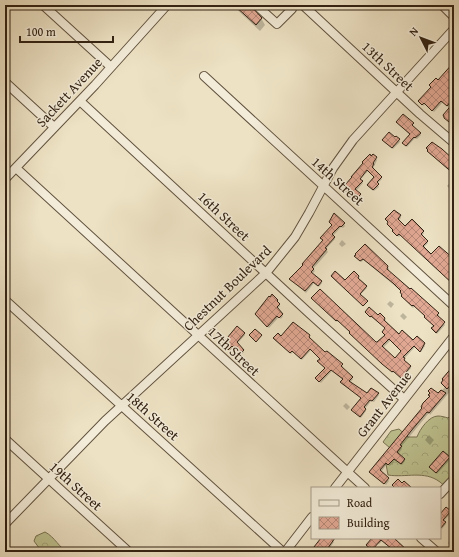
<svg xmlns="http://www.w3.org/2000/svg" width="459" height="557" font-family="'Gentium Book Plus',serif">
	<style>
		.forest { fill: url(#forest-crowns); stroke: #787252 }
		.shadow { fill: #0003; fill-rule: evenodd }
		.building { fill: url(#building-cross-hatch); stroke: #322213; fill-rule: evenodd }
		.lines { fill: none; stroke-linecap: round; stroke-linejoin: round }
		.minor-casing { stroke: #61523f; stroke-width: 10 }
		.minor { stroke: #f3ecd9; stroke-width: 8 }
		.labels { text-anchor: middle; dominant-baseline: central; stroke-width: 3; stroke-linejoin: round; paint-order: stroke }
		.street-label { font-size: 14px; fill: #322213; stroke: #f3ecd9 }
	</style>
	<defs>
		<pattern id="forest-crowns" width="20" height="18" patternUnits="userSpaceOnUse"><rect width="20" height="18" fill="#bec290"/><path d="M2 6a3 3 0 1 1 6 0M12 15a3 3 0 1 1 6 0" fill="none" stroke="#a4a67b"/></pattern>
		<pattern id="building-cross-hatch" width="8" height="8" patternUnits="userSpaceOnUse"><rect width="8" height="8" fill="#e1a893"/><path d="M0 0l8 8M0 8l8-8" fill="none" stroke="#b78877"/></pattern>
	</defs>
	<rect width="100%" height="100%" fill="#ede2c4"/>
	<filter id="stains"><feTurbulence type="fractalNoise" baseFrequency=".005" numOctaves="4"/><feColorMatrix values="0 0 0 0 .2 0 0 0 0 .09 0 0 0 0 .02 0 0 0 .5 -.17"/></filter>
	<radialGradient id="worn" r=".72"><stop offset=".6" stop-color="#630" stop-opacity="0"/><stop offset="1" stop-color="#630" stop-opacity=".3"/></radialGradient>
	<path class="forest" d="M 454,412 L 454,495 C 448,492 446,486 440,482 C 424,470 406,478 388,475 L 386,464 L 390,456 L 390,448 L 383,442 L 391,431 L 399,429 L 408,437 L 417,437 C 420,429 429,416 438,416 C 441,416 445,417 448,418 Z
		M 45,532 C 55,537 59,548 68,552 L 42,552 L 34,541 L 36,536 Z"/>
	<path class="shadow" d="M 232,5 L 247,5 L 261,18 L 265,25 L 260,31 Z
		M 454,64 L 454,101 L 448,107 L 443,102 L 434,112 L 425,104 L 424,106 L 420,103 Z
		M 398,124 L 413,124 L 413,127 L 421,135 L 417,139 L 415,138 L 407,147 L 404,144 L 410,135 Z
		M 399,140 L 400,142 L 393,149 L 384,142 Z
		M 428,151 L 454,161 L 454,175 L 429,153 Z
		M 376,158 L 377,160 L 373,169 L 382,179 L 377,184 L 379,187 L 374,191 L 369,187 L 375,178 L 368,171 L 360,180 L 363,183 L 356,191 L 361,196 L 357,200 L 344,190 Z
		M 454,178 L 454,193 L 447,186 Z
		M 394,211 L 400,216 L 401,218 L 398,221 L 405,228 L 423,232 L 424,233 L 422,236 L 428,243 L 423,248 L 431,255 L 454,261 L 454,284 L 401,235 L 399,237 L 394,233 Z
		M 344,224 L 345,226 L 343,228 L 341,227 L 333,236 L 335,239 L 326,249 L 328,252 L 313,269 L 315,271 L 312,274 L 322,283 L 319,287 L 314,283 L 306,293 L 291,279 L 304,266 L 333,226 Z
		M 342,240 L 346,244 L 342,247 L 339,244 Z
		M 356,256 L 388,267 L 389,269 L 388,271 L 438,314 L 439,315 L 438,317 L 445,325 L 437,334 L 433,330 L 434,326 L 426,319 L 426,317 L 415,306 L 413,308 L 403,298 L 402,292 L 364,260 L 361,262 Z
		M 354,272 L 359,277 L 357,279 L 367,288 L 360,295 L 367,302 L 364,306 L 332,276 L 345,282 Z
		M 272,296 L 278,302 L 278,303 L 280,306 L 277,309 L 283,316 L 281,319 L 279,317 L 269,328 L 257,316 Z
		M 314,300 L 375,343 L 378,343 L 386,335 L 386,329 L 372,316 L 371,318 L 367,314 L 385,319 L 386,320 L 384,321 L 399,335 L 413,341 L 417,337 L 425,346 L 421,352 L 415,347 L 404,359 L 404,361 L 411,368 L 406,374 L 408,376 L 404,380 L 394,372 L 393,373 L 339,321 L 337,322 ZM 391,340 L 402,351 L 395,359 L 383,348 Z
		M 390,301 L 394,304 L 391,308 L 387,304 Z
		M 403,313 L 407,317 L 404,320 L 400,316 Z
		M 295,324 L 309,336 L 310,338 L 309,339 L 315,345 L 342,365 L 343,367 L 341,368 L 353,379 L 350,383 L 367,395 L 378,394 L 379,395 L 374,402 L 371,401 L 365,409 L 366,411 L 361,418 L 354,412 L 362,398 L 342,384 L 341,383 L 343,380 L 332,371 L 321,383 L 317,380 L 326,368 L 321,359 L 311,350 L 302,360 L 293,352 L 291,354 L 275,340 L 281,337 Z
		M 244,334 L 245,335 L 237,344 L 244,352 L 241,355 L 233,347 L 230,351 L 224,346 Z
		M 454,367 L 454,389 L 453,388 L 430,415 L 429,413 L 401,447 L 402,449 L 398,454 L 405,461 L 402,465 L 395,460 L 390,466 L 387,464 L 381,472 L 389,481 L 386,485 L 371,473 L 423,408 L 430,397 L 429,396 L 438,395 L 445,387 L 442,383 Z
		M 346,403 L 350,407 L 347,410 L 343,406 Z
		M 429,435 L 434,440 L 430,445 L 425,440 Z
		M 449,458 L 450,460 L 437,474 L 432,469 Z
		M 450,512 L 451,513 L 444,521 L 446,524 L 442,529 L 440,528 L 440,516 Z
		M 323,538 L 335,538 L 333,540 L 334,542 L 327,552 L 307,552 L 310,549 L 312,551 Z
		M 376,538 L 392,538 L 407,552 L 391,552 L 393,550 L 382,541 L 379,544 L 376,542 Z
		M 451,539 L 453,541 L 454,539 L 454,551 L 448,543 Z"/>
	<path class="building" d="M 234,5 L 250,5 L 262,18 L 256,25 Z
		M 454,62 L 454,98 L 447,106 L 441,101 L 432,111 L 424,103 L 422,105 L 418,101 L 431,87 L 429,85 L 436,78 L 438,80 Z
		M 454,102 L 454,126 L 444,118 L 444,117 L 443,115 Z
		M 403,114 L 414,123 L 412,125 L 421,133 L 415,138 L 414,137 L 406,146 L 402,143 L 410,134 L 396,122 Z
		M 389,132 L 395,137 L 396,136 L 400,139 L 392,148 L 382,140 Z
		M 432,142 L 442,149 L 454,160 L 454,174 L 427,151 L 428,150 L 426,148 Z
		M 370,154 L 371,156 L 373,154 L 377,157 L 373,163 L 374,164 L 372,167 L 382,177 L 377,182 L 379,184 L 373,190 L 367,185 L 374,177 L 367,170 L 360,179 L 363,181 L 355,189 L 361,194 L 356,199 L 343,189 L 346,186 L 345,185 L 352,177 L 351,177 L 363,163 L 362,162 Z
		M 394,210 L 401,215 L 398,219 L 405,226 L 412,219 L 424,231 L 421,234 L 428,241 L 423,246 L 431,254 L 439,246 L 454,259 L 454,285 L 399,234 L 397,236 L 392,231 L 393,230 L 387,224 L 388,222 L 385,219 Z
		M 334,213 L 345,223 L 341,227 L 340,226 L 332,234 L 335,237 L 325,248 L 327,249 L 312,267 L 314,269 L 311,272 L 322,281 L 318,286 L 313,282 L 305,291 L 289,279 L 303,265 L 302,264 L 323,240 L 320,238 L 332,225 L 329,222 Z
		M 365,244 L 388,266 L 387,269 L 410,289 L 411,288 L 439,313 L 437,315 L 445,322 L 436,333 L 431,328 L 434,326 L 424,317 L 425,316 L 413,305 L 412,306 L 401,296 L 402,295 L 400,292 L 401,291 L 393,283 L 363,259 L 360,261 L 354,256 L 356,255 L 355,254 Z
		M 335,271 L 345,280 L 354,271 L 359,276 L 358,278 L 367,286 L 360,294 L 368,301 L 363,306 L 331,276 Z
		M 320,289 L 376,342 L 377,342 L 385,335 L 382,332 L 385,328 L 371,316 L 370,317 L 365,312 L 369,307 L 378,315 L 380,313 L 385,318 L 384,320 L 399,334 L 402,330 L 413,340 L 417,336 L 425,343 L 420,352 L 414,346 L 403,357 L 405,358 L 404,360 L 411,366 L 406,372 L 408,374 L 402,379 L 393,371 L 392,372 L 382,364 L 349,333 L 350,332 L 337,320 L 336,321 L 311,298 ZM 389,339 L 401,351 L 395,358 L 382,346 Z
		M 272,294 L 278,300 L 277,301 L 280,304 L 277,307 L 283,314 L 279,318 L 277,316 L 267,327 L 255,314 L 269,296 L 270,297 Z
		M 293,322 L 310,335 L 309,337 L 325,352 L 327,351 L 343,364 L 341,366 L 353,377 L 349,381 L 367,393 L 371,388 L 379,393 L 372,401 L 370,400 L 364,407 L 366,409 L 360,417 L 351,410 L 361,398 L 340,382 L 343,379 L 331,370 L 319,382 L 315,378 L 325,368 L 317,361 L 320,359 L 310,349 L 301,359 L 292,351 L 290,353 L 273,338 L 278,333 L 281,336 Z
		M 237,326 L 245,333 L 237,342 L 244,350 L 240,354 L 232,346 L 228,350 L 222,344 Z
		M 255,329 L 262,335 L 256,342 L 249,335 Z
		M 454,365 L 454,381 L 447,389 L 441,383 L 443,380 L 442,379 Z
		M 431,388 L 438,393 L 441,390 L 446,393 L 429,413 L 427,412 L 411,431 L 400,445 L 402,446 L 397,452 L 405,459 L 401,464 L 394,459 L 388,465 L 386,463 L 380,470 L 389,478 L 384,484 L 369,472 L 422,408 L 421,407 L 423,403 L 430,396 L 428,395 L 430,393 L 428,391 Z
		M 443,451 L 450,457 L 436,473 L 429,467 Z
		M 398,479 L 402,483 L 404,481 L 412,488 L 395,488 L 392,485 Z
		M 446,507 L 451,511 L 443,520 L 446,522 L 440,529 L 440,514 Z
		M 321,538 L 335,538 L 325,552 L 310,552 Z
		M 372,538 L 394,538 L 409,552 L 390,552 L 392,549 L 381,540 L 372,550 L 366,545 Z"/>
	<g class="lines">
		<defs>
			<path id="minor" d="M 43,5 L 111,67
				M 256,5 L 277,24 L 292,9 L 292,5
				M 442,5 L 454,17
				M 305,7 L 420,114 L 454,143
				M 204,76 L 454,306
				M 5,82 L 54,127
				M 80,101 L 309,313 L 404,399
				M 16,168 L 365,488
				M 5,179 L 95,85 L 167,5
				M 5,300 L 283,552
				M 5,439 L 129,552
				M 335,488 L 454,336
				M 440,494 L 452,481
				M 5,524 L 105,421 L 266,273 L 295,237 L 309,213 L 333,168 L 353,140 L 454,29
				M 421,538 L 437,552
				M 285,552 L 312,517"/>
		</defs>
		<use href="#minor" class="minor-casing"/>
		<use href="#minor" class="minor"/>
	</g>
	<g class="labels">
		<g class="street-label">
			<text transform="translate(388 66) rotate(43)">13th Street</text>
			<text transform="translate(69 92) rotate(-47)">Sackett Avenue</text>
			<text transform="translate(338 181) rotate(42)">14th Street</text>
			<text transform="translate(224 216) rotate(43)">16th Street</text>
			<text transform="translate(227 288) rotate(-44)">Chestnut Boulevard</text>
			<text transform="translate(234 351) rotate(43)">17th Street</text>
			<text transform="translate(384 404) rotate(-52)">Grant Avenue</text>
			<text transform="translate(153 416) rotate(42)">18th Street</text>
			<text transform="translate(76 486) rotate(42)">19th Street</text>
		</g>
	</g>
	<rect width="459" height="557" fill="none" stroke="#ede2c4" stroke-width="20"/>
	<rect x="6" y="6" width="447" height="545" fill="none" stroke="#322213" stroke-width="2"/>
	<rect x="10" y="10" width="439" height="537" fill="none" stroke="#322213"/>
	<rect x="311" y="487" width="130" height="52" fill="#f3ecd9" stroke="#a69b8a"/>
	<rect x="319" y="500" width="20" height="6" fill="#f3ecd9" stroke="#a69b8a"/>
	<text x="347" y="507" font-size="12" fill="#322213">Road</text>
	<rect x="319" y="517" width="20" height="12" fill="url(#building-cross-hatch)" stroke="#a69b8a"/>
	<text x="347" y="527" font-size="12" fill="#322213">Building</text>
	<g transform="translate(421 38) rotate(312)" stroke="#f3ecd9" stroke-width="3" paint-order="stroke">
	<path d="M0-3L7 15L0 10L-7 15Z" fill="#322213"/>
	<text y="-6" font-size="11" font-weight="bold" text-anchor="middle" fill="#322213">N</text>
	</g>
	<path d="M20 36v6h93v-6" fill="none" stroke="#322213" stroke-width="2"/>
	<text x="26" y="36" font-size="12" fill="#322213" stroke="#f3ecd9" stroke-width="3" paint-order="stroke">100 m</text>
	<rect width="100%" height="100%" filter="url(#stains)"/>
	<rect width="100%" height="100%" fill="url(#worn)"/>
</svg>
